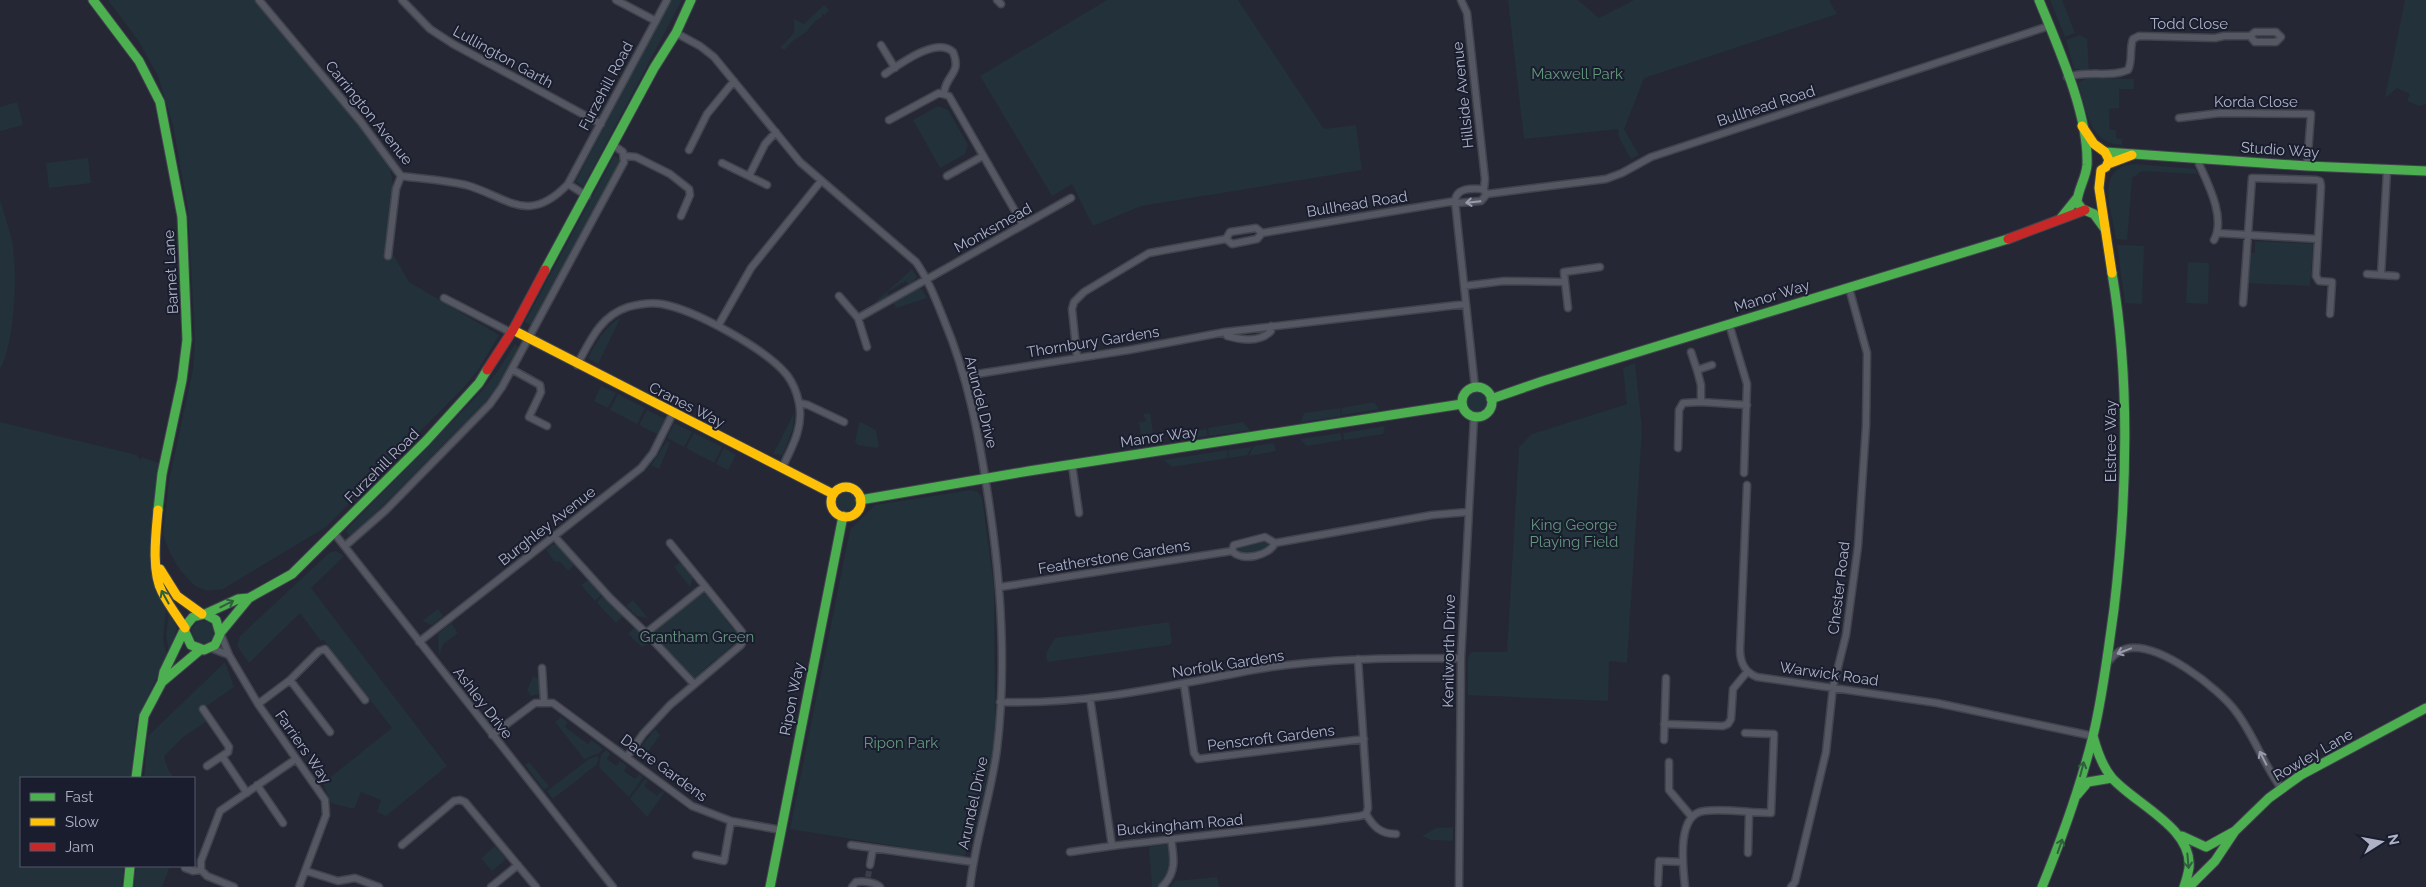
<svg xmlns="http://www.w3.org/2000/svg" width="2426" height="887" font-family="Raleway,sans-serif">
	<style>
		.green { fill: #22313a }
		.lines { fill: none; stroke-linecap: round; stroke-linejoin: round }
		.street-tunnel { stroke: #3a3d4a; stroke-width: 6; stroke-dasharray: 6 3; stroke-linecap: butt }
		.street-casing { stroke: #41444d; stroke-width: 9 }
		.fast-casing { stroke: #41444d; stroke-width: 11 }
		.slow-casing { stroke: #41444d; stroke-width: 11 }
		.jam-casing { stroke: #41444d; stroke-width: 11 }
		.street { stroke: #555762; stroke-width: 6 }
		.fast { stroke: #4caf50; stroke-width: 9 }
		.slow { stroke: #ffc107; stroke-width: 9 }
		.jam { stroke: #c62828; stroke-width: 9 }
		.oneway { stroke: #989bad }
		.oneway2 { stroke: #305f3d }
		.labels { text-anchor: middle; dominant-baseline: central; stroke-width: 4; stroke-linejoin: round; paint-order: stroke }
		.street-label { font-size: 15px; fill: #aeb2c6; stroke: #191d2e }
		.park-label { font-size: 15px; fill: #64987c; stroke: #191d2e }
	</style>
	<rect width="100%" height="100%" fill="#252834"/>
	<path class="green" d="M 108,0 L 255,0 L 363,130 L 390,168 L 393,184 L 385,245 L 386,258 L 394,256 L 409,282 L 499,335 L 478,370 L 465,386 L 326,527 L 223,589 L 207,591 L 195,586 L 180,570 L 169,551 L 163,534 L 169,481 L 193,369 L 195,339 L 188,210 L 173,125 L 158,76 L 138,40 Z
		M 670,0 L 682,0 L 583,187 L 576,181 Z
		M 1107,0 L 1238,0 L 1324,129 L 1356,125 L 1362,170 L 1141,206 L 1093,226 L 1072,184 L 1052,196 L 980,76 Z
		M 1508,0 L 1578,0 L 1599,18 L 1634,0 L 1829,0 L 1837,14 L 1644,78 L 1624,129 L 1639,155 L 1631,159 L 1619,138 L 1618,129 L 1524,139 Z
		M 2050,0 L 2062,0 L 2075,33 L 2065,37 Z
		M 2405,0 L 2426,0 L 2426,104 L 2420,106 L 2407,101 L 2410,94 L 2397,88 L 2385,98 Z
		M 824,5 L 829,10 L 825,15 L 822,13 L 822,17 C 814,21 813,24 807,31 C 802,37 792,38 785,50 L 780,48 L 794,33 L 794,19 L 804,24 Z
		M 2080,35 L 2087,39 L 2089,70 L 2074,69 L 2066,40 Z
		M 2087,78 L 2134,79 L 2134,89 L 2119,89 L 2119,108 L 2109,109 L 2110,130 L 2116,130 L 2116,138 L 2122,139 L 2122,145 C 2089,144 2086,108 2078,83 Z
		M 17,102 L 23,125 L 0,131 L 0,107 Z
		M 938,106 L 948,110 L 968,145 L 965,154 L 940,168 L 913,120 Z
		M 614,156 L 621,160 L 533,326 L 525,322 Z
		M 88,158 L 91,183 L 49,188 L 46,163 Z
		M 2136,164 L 2195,169 L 2198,174 L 2142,171 L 2132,178 L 2127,240 L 2116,239 C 2112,212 2093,166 2136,164 Z
		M 0,200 C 4,214 9,227 12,241 C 18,269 15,345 0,369 Z
		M 2255,241 L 2313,244 L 2310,286 L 2248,283 L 2250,253 L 2255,253 Z
		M 2117,245 L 2144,246 L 2142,304 L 2125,303 Z
		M 2188,262 L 2209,263 L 2208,304 L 2186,303 Z
		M 912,269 L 917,277 L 909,285 L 906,281 L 887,292 L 889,296 L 873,304 Z
		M 918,287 L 923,291 L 927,298 L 896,308 L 893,301 Z
		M 621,317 L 598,364 L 588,358 C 597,340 604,328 621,317 Z
		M 515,344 L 520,350 L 505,377 L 488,399 L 365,524 L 349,536 L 346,530 L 480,393 L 497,372 Z
		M 1635,363 L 1642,429 L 1627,663 L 1609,661 L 1608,701 L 1468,695 L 1468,658 L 1471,652 L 1507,652 L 1519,447 L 1532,434 L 1627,404 L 1623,368 Z
		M 601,386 L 616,393 L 608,408 L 594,401 Z
		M1466 402a11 11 0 1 1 22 0a11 11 0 1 1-22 0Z
		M 618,394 L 645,408 L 637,424 L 610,410 Z
		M 1374,402 L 1379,409 L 1342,415 L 1341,408 Z
		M 1340,408 L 1341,416 L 1301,422 L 1304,413 Z
		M 647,410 L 665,419 L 657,434 L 639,425 Z
		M 794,413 L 793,428 L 783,455 L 773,454 Z
		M 1150,413 L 1153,433 L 1141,435 L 1139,422 L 1146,421 L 1143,414 Z
		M 0,422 L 137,455 L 141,461 L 141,457 L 160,463 L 150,555 L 156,590 L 166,607 L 163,640 L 167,656 L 137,719 L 131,778 L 21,778 L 21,866 L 124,866 L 122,887 L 0,887 Z
		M 861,422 L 876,430 L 879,446 L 877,448 L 858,445 L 855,442 L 859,423 Z
		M 1243,422 L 1250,430 L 1209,436 L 1208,428 Z
		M 674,423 L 692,432 L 684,447 L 667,438 Z
		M 1385,426 L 1383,434 L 1344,440 L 1343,433 Z
		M 1206,429 L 1208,436 L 1171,442 L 1174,434 Z
		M 694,433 L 722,447 L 714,463 L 686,448 Z
		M 1341,433 L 1342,440 L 1307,446 L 1300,439 Z
		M 667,441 L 670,443 L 659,469 L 651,465 Z
		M 1274,443 L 1276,451 L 1249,456 L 1254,446 Z
		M 1252,447 L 1247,455 L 1229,458 L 1228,450 Z
		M 724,448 L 736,455 L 728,470 L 716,464 Z
		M 1227,450 L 1228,458 L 1172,467 L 1164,460 Z
		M 971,490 L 978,492 L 982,498 L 994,587 L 995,726 L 992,755 L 974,835 L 964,857 L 790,829 L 850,530 L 875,505 Z
		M836 501a10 10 0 1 1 20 0a10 10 0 1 1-20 0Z
		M 1265,540 L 1270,544 L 1267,550 L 1241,554 L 1238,552 L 1237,547 Z
		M 559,544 L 575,564 L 568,571 L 560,562 L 554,561 L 546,550 L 552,545 Z
		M 336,551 L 344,556 L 311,588 L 447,766 L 386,816 L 377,812 L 381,800 L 361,792 L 354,809 L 331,803 L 323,783 L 392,728 L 323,639 L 321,641 L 300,613 L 249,663 L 237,646 L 240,636 L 329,553 Z
		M 680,562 L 693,578 L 690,587 L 674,567 Z
		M 589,579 L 602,594 L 595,601 L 581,585 Z
		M 701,593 L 707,594 L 726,615 L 725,619 L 733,629 L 737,629 L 741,639 L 739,644 L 735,643 L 721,655 L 720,660 L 716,659 L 702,671 L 702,675 L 695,678 L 691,677 L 657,639 L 655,631 Z
		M 603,595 L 623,616 L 616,623 L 597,603 Z
		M 633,600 L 648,618 L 637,616 L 626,606 Z
		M 438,609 L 443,616 L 432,625 L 422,621 Z
		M 169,611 L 177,628 L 169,652 L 166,635 Z
		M192 632a11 11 0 1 1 22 0a11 11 0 1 1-22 0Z
		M 1169,622 L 1172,643 L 1169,645 L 1047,662 L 1046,653 L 1055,638 Z
		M 451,623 L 458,633 L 443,644 L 439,656 L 438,634 Z
		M 635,627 L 651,642 L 642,647 L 628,634 Z
		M 225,662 L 234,687 L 201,710 L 207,721 L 182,738 L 164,756 L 168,769 L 174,778 L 144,778 L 148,736 Z
		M 533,676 L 540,680 L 540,694 L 531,696 L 527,690 Z
		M 561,717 L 568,722 L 565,727 L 588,744 L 592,740 L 603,749 L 599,753 L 584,759 L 555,722 Z
		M 655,729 L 660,735 L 642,760 L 641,747 Z
		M 606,750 L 610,753 L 607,759 L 616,766 L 620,761 L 627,766 L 624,771 L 635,779 L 639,774 L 643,777 L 629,797 L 599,767 L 601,755 Z
		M 597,756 L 599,759 L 596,765 L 553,799 L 547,791 L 589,759 Z
		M 529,762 L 549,786 L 544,790 L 525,765 Z
		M 645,779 L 648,781 L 644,786 L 657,796 L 662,791 L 664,793 L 647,817 L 630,799 Z
		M 1453,827 L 1453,841 L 1431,840 L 1422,836 L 1436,828 Z
		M 1166,844 C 1177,860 1166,874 1158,887 L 1152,887 L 1149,847 Z
		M 495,846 L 506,859 L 492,871 L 481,858 Z
		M 136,866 L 170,866 L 162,887 L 134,887 Z
		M 1217,877 L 1219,887 L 1170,887 L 1175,881 Z"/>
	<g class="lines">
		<path class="street-tunnel" d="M 868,877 L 870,865"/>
		<defs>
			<path id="street" d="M 259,0 L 361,122 L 401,176 C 423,179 445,180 466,185 C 508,197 528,226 568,184 L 667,0
				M 402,0 L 430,29 L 453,44 L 601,124
				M 616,0 L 656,21
				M 997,0 L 1001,4
				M 1461,0 L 1467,13 L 1485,179 L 1484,189
				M 676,33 L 700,46 L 714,57 L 800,162 L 916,262 C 928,279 936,300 944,320 C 968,377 979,436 988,496 C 1001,579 1007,666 997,749 C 991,796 975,840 970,887
				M 881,45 L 895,68
				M 885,74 C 900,64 937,36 953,52 C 962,74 946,74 944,93
				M 2067,77 C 2087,70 2110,78 2128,70 C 2133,60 2129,49 2133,39 L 2139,36 L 2215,38 L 2224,36 L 2250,36 L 2255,32 L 2276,32 L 2281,37 L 2276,42 L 2255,42 L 2250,36
				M 2179,118 L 2220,113 L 2311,114 L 2307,166
				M 889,120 L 939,93 L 949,96 L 1023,225
				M 689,150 L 707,114 L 734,81
				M 625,156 L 636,157 L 670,174 L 689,189 L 690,195 L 681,216
				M 2199,158 L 2199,164 C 2208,184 2226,218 2214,240
				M 722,163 L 767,185
				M 749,176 L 765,144 L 776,132
				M 947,176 L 983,156
				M 568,184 L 587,196
				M 1487,194 L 1606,179 L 1622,173 L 1651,157 L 2049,26
				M 2217,233 L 2318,239
				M 1226,239 L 1232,244 L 1257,239 L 1262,233
				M 388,256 L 396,189 L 401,176
				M 2367,274 L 2396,276
				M 2381,275 L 2387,171
				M 1565,282 L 1564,272 L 1600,267
				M 1464,286 L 1504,281 L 1565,282 L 1568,308
				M 839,296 L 858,318
				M 444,298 L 512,333
				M 2243,303 L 2252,178 L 2316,180 L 2320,181 L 2321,186 L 2316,276 L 2319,281 L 2332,282 L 2330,314
				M 1729,324 L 1747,384 L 1744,473
				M 718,326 L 751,268 L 821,181
				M 1225,332 L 1227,336 C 1241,340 1260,343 1271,331 L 1271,326
				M 867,347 L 858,318 L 1071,198
				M 1691,352 L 1697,370
				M 1077,357 L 1072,309 L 1074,302 L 1084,292 L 1149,253 L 1226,239 L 1230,232 L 1256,228 L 1262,233 L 1455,201 L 1458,203 L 1481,201 L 1487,194
				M 577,365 C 590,341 600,316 628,307 C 639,304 651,302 662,304 C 695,310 766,349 787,375 C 793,383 797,393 799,403 C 804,427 792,447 782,468
				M 513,370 L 540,385 L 541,392 L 529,417 L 547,426
				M 964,376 L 1129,350 L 1225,332 L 1466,304
				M 1475,388 L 1455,201 C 1456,188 1471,188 1482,189 L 1487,194
				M 1701,402 L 1701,385 L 1697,370 L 1712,365
				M 799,403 L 808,405 L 844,422
				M 1678,448 L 1679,410 L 1683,403 L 1701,402 L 1747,405
				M 1072,465 L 1079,513
				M 1747,485 L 1740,649 C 1740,662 1744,672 1757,677 L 1937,703 L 2093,736
				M 334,533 L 613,887
				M 554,536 L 610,598 L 646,633 L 705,586 L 742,632 L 744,639 L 741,645 L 670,705 L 643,734 L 627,757
				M 1265,537 L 1275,543 C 1269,556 1242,562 1232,551 L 1234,545 Z
				M 670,543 L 705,586
				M 1275,543 L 1432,515 L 1468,512
				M 345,546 L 386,510 L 490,404 L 502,387 L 624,162 L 623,152 L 613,145
				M 1000,587 L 1232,551
				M 646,633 L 694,684
				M 221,635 L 229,655 L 258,704 L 325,800 L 326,815 L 299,887
				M 419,642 L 641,468 L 653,453 L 673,413
				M 211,648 L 229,655
				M 2107,663 C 2112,657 2117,651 2125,649 C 2157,640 2219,688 2237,713 C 2254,736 2264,765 2281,788
				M 542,668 L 544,701
				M 290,680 L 330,732
				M 1184,684 L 1194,753 L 1198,759 L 1364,739
				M 1090,698 L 1112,846 C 1195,836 1277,828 1360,816 L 1366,814 L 1368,808 L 1358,659
				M 1000,702 C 1086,705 1169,686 1253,670 C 1321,658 1392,658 1461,658
				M 258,704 L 290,680 L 319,651 L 325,649 L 365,700
				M 203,709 L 229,747 L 228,752 L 207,766
				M 1664,724 L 1723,726 L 1728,724 L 1731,719 L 1733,689 L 1747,672
				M 492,735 L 535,703 L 553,703 L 692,806 L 731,821 L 781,830
				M 1664,740 L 1666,678
				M 222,756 L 247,793
				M 1669,762 L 1669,790 L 1691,816
				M 257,785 L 283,823
				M 1366,814 C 1373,826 1380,834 1396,834
				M 402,845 L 454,801 L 460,800 L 465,802 L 536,887
				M 851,845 L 973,862
				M 1070,852 L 1112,846
				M 1748,853 L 1749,813
				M 696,855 L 724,861 L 731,821
				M 870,865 L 873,848
				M 185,868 L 193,871 L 201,870 L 207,876 L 234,887
				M 201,870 L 201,861 L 220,811 L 296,759
				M 306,871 L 338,881 L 355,878 L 379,887
				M 1658,884 L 1659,861 L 1683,862
				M 491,887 L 518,865
				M 852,887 L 856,882 C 863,881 875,882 880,887
				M 1162,887 C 1177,872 1174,858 1171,839
				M 1459,887 L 1461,658 L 1474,417
				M 1685,887 C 1683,867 1676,814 1704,811 C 1724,808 1750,813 1771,813 L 1774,734 L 1745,733
				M 1791,887 L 1795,882 L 1826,752 L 1833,687 L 1846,635 L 1858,546 L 1866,426 L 1867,353 L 1849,288"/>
			<path id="fast" d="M 93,0 L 139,61 L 160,102 L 182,217 L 187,340 L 182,380 L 162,474 L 158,510
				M 2039,0 C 2058,47 2089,115 2087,165 C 2086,178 2078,189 2077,202 L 2082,209 L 2094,214 L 2105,229
				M 2105,152 L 2307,166 L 2426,171
				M 2061,218 L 2077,198
				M 545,270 L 654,68 L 676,33 L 691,0
				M1462 402a15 15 0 1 1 30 0a15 15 0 1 1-30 0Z
				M 1491,399 L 1543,381 L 2008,239
				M 860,500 L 1029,471 L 1462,404
				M 205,614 L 238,599 L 249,598 L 292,574 L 426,441 L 479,383 L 487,370
				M 221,632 L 249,598
				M 162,682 L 200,650
				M 2093,736 C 2097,751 2102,766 2112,778 C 2135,804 2193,828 2189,868 C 2188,874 2186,881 2184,887
				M 136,778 L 144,716 L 162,682 L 164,672 L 187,624 L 193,617 L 205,614 L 216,620 L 220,634 L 215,645 L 204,650 L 191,645 L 185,632
				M 2077,795 L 2088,782 L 2112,778
				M 2182,836 L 2206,847 L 2235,831
				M 128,887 L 130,866
				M 770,887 L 843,516
				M 2042,887 C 2062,838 2080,788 2093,736 C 2103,695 2108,651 2114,609 C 2127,498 2131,384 2112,273
				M 2189,887 L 2215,861 L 2235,831 L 2269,798 L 2301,775 L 2426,708"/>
			<path id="slow" d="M 2082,126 L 2094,144 L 2105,152 L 2109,160 L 2106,167 L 2101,170 L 2099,188 L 2112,273
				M 2108,164 L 2132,155
				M 513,330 L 833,494
				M831 502a15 15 0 1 1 30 0a15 15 0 1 1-30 0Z
				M 158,510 C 156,533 151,571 162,592 C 168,604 177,616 185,628
				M 160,569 L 177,596 L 202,614"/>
			<path id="jam" d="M 2008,239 L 2085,210
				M 487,370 L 513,330 L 545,270"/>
		</defs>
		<use href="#street" class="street-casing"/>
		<use href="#fast" class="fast-casing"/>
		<use href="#slow" class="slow-casing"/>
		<use href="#jam" class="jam-casing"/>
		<use href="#street" class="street"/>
		<use href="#fast" class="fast"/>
		<use href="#slow" class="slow"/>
		<use href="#jam" class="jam"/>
	</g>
	<defs><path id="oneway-shaft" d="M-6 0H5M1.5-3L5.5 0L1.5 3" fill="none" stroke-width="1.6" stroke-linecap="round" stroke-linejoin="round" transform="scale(1.25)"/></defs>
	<g class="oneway">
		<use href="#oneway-shaft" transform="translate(1473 202) rotate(174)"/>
		<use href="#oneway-shaft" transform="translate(2124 651) rotate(159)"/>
		<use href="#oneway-shaft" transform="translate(2263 758) rotate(-117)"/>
	</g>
	<g class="oneway2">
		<use href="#oneway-shaft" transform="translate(165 597) rotate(-119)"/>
		<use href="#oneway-shaft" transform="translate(227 604) rotate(-27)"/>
		<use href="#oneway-shaft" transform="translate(2082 769) rotate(-75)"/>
		<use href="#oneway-shaft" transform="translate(2060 846) rotate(-71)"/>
		<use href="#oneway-shaft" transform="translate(2188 861) rotate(85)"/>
	</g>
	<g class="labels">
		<g class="street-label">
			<text x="2189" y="24">Todd Close</text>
			<text transform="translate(503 57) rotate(29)">Lullington Garth</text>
			<text transform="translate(606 86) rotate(-62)">Furzehill Road</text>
			<text transform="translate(1463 95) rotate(-96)">Hillside Avenue</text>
			<text x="2256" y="102">Korda Close</text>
			<text transform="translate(1766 106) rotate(-18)">Bullhead Road</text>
			<text transform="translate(369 113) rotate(51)">Carrington Avenue</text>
			<text transform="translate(2280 150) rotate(4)">Studio Way</text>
			<text transform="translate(1357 204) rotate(-9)">Bullhead Road</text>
			<text transform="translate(993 228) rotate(-29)">Monksmead</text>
			<text transform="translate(171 272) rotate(-93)">Barnet Lane</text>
			<text transform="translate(1772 296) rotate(-17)">Manor Way</text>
			<text transform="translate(1093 342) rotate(-9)">Thornbury Gardens</text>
			<text transform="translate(981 402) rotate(76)">Arundel Drive</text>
			<text transform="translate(687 405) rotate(27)">Cranes Way</text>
			<text transform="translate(1159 437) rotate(-8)">Manor Way</text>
			<text transform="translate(2111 441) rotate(-90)">Elstree Way</text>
			<text transform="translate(382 466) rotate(-45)">Furzehill Road</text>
			<text transform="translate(547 526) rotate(-38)">Burghley Avenue</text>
			<text transform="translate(1114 557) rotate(-9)">Featherstone Gardens</text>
			<text transform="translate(1839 588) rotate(-83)">Chester Road</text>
			<text transform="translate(1449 651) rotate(-89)">Kenilworth Drive</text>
			<text transform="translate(1228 664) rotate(-9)">Norfolk Gardens</text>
			<text transform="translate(1829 674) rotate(8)">Warwick Road</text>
			<text transform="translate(792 699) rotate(-79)">Ripon Way</text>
			<text transform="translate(483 703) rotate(52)">Ashley Drive</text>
			<text transform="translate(1271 738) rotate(-7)">Penscroft Gardens</text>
			<text transform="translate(303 747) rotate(55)">Farriers Way</text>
			<text transform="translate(2313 755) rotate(-30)">Rowley Lane</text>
			<text transform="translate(664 768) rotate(36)">Dacre Gardens</text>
			<text transform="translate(973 803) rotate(-78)">Arundel Drive</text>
			<text transform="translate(1180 825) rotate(-5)">Buckingham Road</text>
		</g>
		<g class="park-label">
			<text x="1577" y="74">Maxwell Park</text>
			<text x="1574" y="525">King George<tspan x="1574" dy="17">Playing Field</tspan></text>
			<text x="697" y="637">Grantham Green</text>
			<text x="901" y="743">Ripon Park</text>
		</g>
	</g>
	<rect x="20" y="777" width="175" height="90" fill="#191d2e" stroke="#55596b"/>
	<rect x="30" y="793" width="25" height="8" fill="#4caf50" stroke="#55596b"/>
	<text x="65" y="802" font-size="15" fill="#aeb2c6">Fast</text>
	<rect x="30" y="818" width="25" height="8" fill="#ffc107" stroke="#55596b"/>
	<text x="65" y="827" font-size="15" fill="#aeb2c6">Slow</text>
	<rect x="30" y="843" width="25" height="8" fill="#c62828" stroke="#55596b"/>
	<text x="65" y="852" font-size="15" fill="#aeb2c6">Jam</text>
	<g transform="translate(2381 842) rotate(79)" stroke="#191d2e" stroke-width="4" paint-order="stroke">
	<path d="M0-4L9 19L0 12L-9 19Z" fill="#aeb2c6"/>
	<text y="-8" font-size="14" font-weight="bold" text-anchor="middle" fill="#aeb2c6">N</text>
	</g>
</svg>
